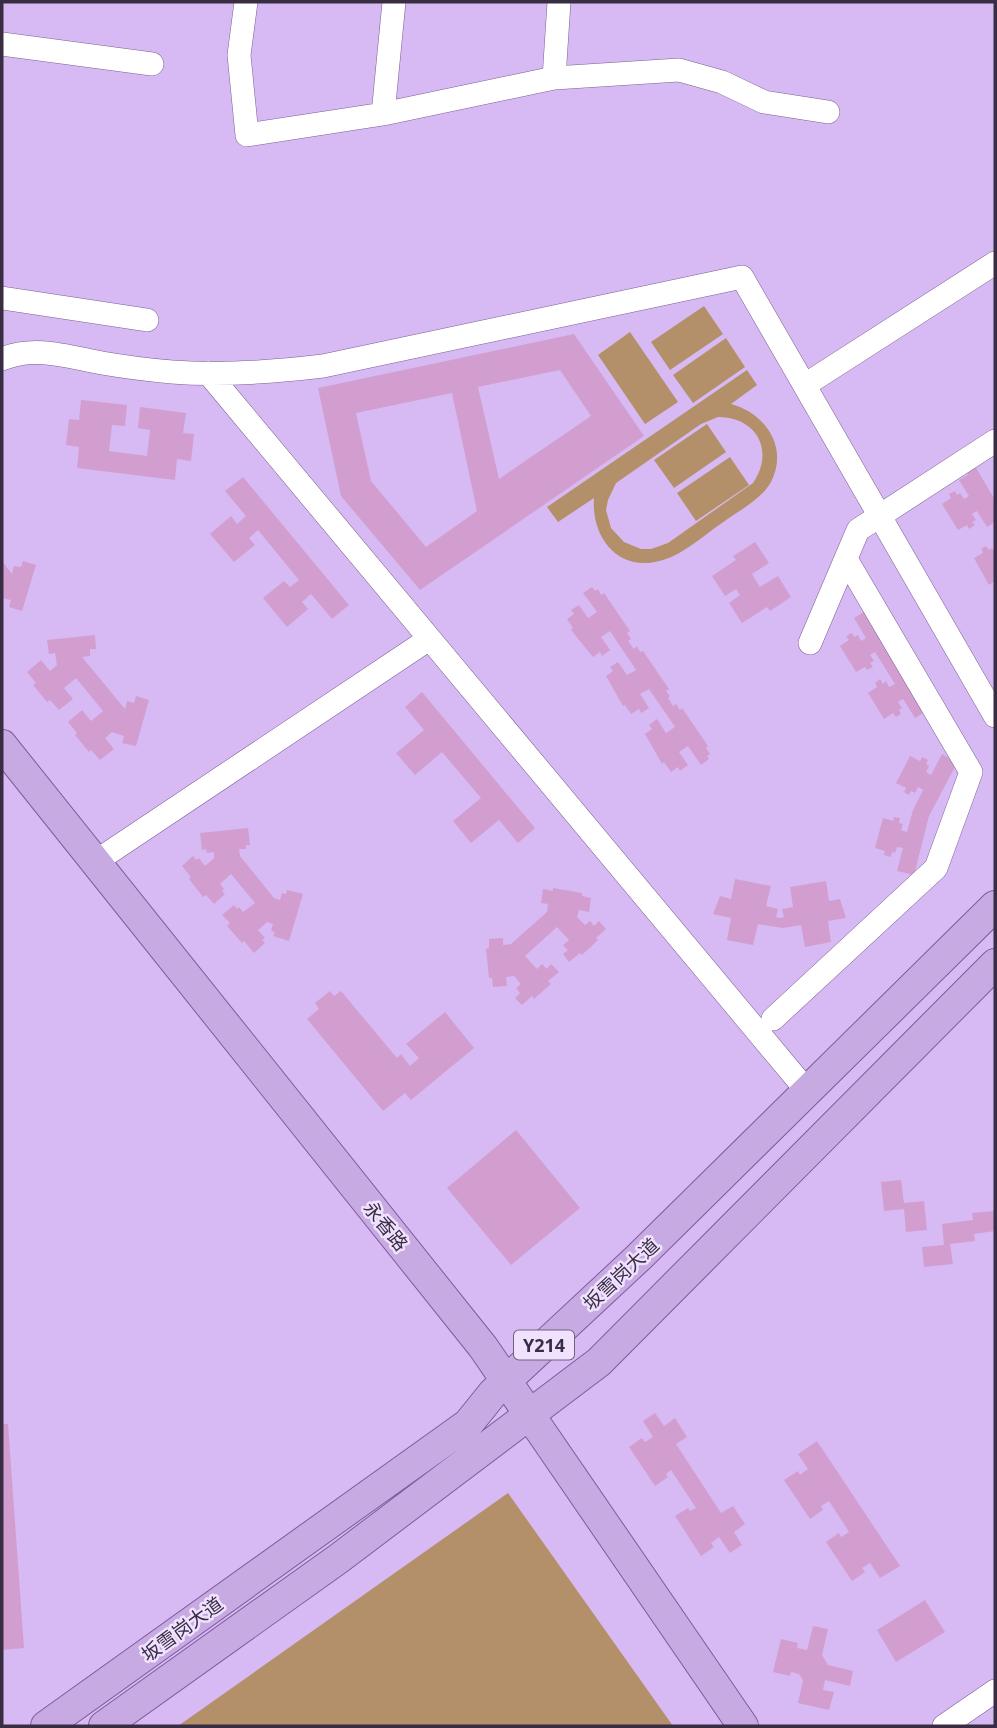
<svg xmlns="http://www.w3.org/2000/svg" width="997" height="1728" font-family="'Noto Sans','Noto Sans SC',sans-serif">
	<style>
		.green { fill: #b4906a; fill-rule: evenodd }
		.building { fill: #d29ed0; fill-rule: evenodd }
		.lines { fill: none; stroke-linecap: round; stroke-linejoin: round }
		.minor-casing { stroke: #7a5f92; stroke-width: 24 }
		.major-casing { stroke: #7f5a9e; stroke-width: 32 }
		.minor { stroke: #fff; stroke-width: 23 }
		.major { stroke: #c8aae2; stroke-width: 30 }
		.labels { text-anchor: middle; dominant-baseline: central; stroke-width: 5; stroke-linejoin: round; paint-order: stroke }
		.shield { fill: #f0e2ff; stroke: #70637c; stroke-width: 2 }
		.shield-label { font-size: 18px; font-weight: bold; fill: #392d44 }
		.street-label { font-size: 19px; fill: #392d44; stroke: #f0e2ff }
	</style>
	<rect width="100%" height="100%" fill="#d7baf3"/>
	<path class="green" d="M 704,306 L 723,334 L 670,370 L 651,342 Z
		M 630,332 L 678,402 L 645,424 L 598,355 Z
		M 726,338 L 745,367 L 693,403 L 673,375 Z
		M 747,370 L 757,385 L 731,404 C 765,413 789,447 771,482 C 761,500 738,511 722,523 C 704,535 684,554 663,560 C 619,574 591,538 594,498 L 558,522 L 547,507 ZM 718,417 C 757,417 775,451 753,483 L 668,543 L 651,549 L 641,549 L 624,542 L 611,528 L 606,510 L 608,500 L 616,483 L 701,424 Z
		M 707,424 L 726,452 L 674,488 L 654,460 Z
		M 730,457 L 749,485 L 696,521 L 677,493 Z
		M 508,1493 L 673,1726 L 178,1726 Z"/>
	<path class="building" d="M 574,334 L 644,436 L 420,590 L 341,496 L 318,388 ZM 560,370 L 591,416 L 499,479 L 478,387 ZM 452,393 L 477,511 L 426,547 L 371,481 L 356,413 Z
		M 81,400 L 127,405 L 125,426 L 112,425 L 109,451 L 147,456 L 150,430 L 138,428 L 140,407 L 186,413 L 183,433 L 194,434 L 191,461 L 177,459 L 175,480 L 77,468 L 79,447 L 66,445 L 69,419 L 79,420 Z
		M 975,466 L 995,500 L 995,522 L 987,527 L 977,511 L 972,514 L 976,520 L 972,522 L 975,525 L 969,529 L 967,525 L 958,530 L 942,504 L 951,498 L 949,494 L 955,491 L 957,495 L 960,493 L 964,499 L 969,496 L 959,480 L 968,475 L 966,471 Z
		M 243,477 L 349,605 L 332,619 L 311,594 L 302,602 L 308,609 L 287,627 L 263,598 L 284,581 L 290,587 L 299,580 L 258,530 L 249,538 L 255,545 L 234,562 L 210,534 L 231,516 L 237,524 L 246,516 L 225,491 Z
		M 755,542 L 769,563 L 752,574 L 760,587 L 778,576 L 791,597 L 770,611 L 767,607 L 742,623 L 729,603 L 740,595 L 736,589 L 725,596 L 712,576 L 736,560 L 733,556 Z
		M 986,546 L 989,550 L 992,548 L 995,553 L 995,581 L 989,585 L 974,558 L 983,553 L 981,549 Z
		M 2,561 L 12,574 L 14,566 L 21,567 L 23,561 L 36,565 L 22,611 L 9,607 L 11,600 L 2,598 Z
		M 592,587 L 595,591 L 598,589 L 601,595 L 604,593 L 630,631 L 627,633 L 631,639 L 628,641 L 634,649 L 637,646 L 640,652 L 643,651 L 669,689 L 666,691 L 670,696 L 668,698 L 673,706 L 676,704 L 680,710 L 682,708 L 708,746 L 706,748 L 710,754 L 707,756 L 709,759 L 701,765 L 688,746 L 679,752 L 688,765 L 680,771 L 678,767 L 671,772 L 664,762 L 662,764 L 645,734 L 652,729 L 649,725 L 657,719 L 666,733 L 675,727 L 649,689 L 640,694 L 649,708 L 641,713 L 639,709 L 631,714 L 625,705 L 623,706 L 606,676 L 613,671 L 610,667 L 618,662 L 627,675 L 636,670 L 610,631 L 601,637 L 610,650 L 602,656 L 600,652 L 593,657 L 571,630 L 573,628 L 567,619 L 574,614 L 571,610 L 579,605 L 588,618 L 597,612 L 583,593 Z
		M 869,609 L 930,709 L 915,718 L 903,699 L 898,702 L 902,708 L 899,710 L 901,714 L 896,717 L 893,713 L 884,719 L 868,693 L 877,687 L 875,683 L 880,679 L 883,684 L 886,681 L 889,687 L 895,684 L 875,652 L 870,655 L 874,661 L 870,663 L 873,667 L 867,670 L 865,667 L 856,672 L 840,646 L 849,640 L 846,636 L 852,633 L 854,637 L 858,635 L 861,641 L 866,638 L 854,618 Z
		M 95,635 L 96,649 L 90,649 L 90,656 L 82,657 L 125,709 L 127,701 L 134,703 L 136,696 L 149,700 L 136,746 L 122,743 L 124,736 L 112,732 L 105,738 L 114,749 L 100,760 L 91,750 L 89,752 L 75,735 L 77,733 L 68,722 L 82,710 L 91,721 L 103,711 L 76,678 L 64,688 L 73,699 L 59,710 L 50,700 L 47,702 L 33,685 L 36,683 L 27,672 L 41,660 L 50,671 L 57,665 L 55,653 L 49,654 L 47,640 Z
		M 422,692 L 535,828 L 518,843 L 499,820 L 471,843 L 453,821 L 481,798 L 442,752 L 415,775 L 396,753 L 424,730 L 405,707 Z
		M 942,754 L 957,763 L 929,816 L 914,875 L 897,871 L 903,848 L 897,847 L 895,853 L 892,852 L 891,857 L 884,855 L 885,851 L 875,848 L 883,818 L 893,821 L 894,817 L 900,818 L 899,823 L 903,824 L 901,830 L 907,832 L 913,810 L 923,790 L 918,787 L 915,793 L 911,791 L 909,795 L 904,792 L 906,788 L 896,783 L 910,756 L 920,761 L 922,757 L 928,760 L 926,764 L 929,766 L 926,772 L 931,775 Z
		M 248,828 L 250,845 L 246,845 L 246,849 L 239,849 L 240,856 L 274,898 L 280,900 L 282,893 L 286,894 L 287,890 L 303,894 L 289,941 L 273,936 L 275,932 L 271,931 L 273,924 L 267,922 L 258,930 L 265,938 L 262,940 L 265,943 L 254,953 L 244,941 L 242,943 L 227,926 L 230,923 L 222,915 L 234,905 L 237,909 L 239,907 L 243,912 L 255,903 L 231,874 L 220,884 L 224,889 L 222,891 L 225,894 L 214,904 L 206,895 L 203,897 L 189,879 L 191,877 L 182,866 L 193,856 L 196,860 L 199,858 L 205,866 L 214,858 L 214,852 L 207,853 L 206,849 L 202,850 L 200,833 Z
		M 735,879 L 771,886 L 766,906 L 778,909 L 776,917 L 781,918 L 784,917 L 782,909 L 793,907 L 790,887 L 826,881 L 829,901 L 840,899 L 846,918 L 828,921 L 831,942 L 805,947 L 801,925 L 783,928 L 758,924 L 753,945 L 727,940 L 731,918 L 713,914 L 720,896 L 731,899 Z
		M 553,888 L 582,893 L 582,896 L 591,898 L 589,912 L 579,910 L 577,917 L 585,925 L 590,921 L 594,926 L 599,921 L 606,929 L 596,938 L 598,940 L 582,955 L 580,953 L 569,962 L 563,954 L 568,950 L 563,945 L 569,940 L 557,927 L 525,956 L 537,969 L 542,964 L 547,969 L 551,964 L 559,972 L 548,981 L 551,984 L 534,999 L 532,996 L 522,1005 L 515,998 L 520,993 L 516,988 L 521,984 L 514,976 L 506,977 L 507,986 L 493,987 L 492,978 L 489,978 L 486,949 L 489,948 L 489,939 L 503,938 L 503,945 L 511,944 L 547,912 L 548,904 L 541,903 L 543,889 L 553,891 Z
		M 330,991 L 334,996 L 341,991 L 397,1058 L 401,1054 L 410,1066 L 419,1058 L 406,1044 L 445,1012 L 474,1048 L 411,1100 L 405,1093 L 383,1111 L 307,1019 L 319,1009 L 315,1003 Z
		M 516,1130 L 580,1208 L 511,1265 L 447,1188 Z
		M 901,1180 L 904,1203 L 924,1201 L 927,1230 L 906,1232 L 904,1209 L 884,1211 L 881,1182 Z
		M 995,1211 L 995,1231 L 974,1234 L 975,1241 L 950,1244 L 953,1264 L 924,1267 L 922,1247 L 944,1245 L 942,1224 L 973,1220 L 972,1213 Z
		M 655,1413 L 664,1426 L 675,1418 L 687,1437 L 676,1444 L 721,1513 L 733,1506 L 745,1524 L 734,1532 L 742,1545 L 730,1553 L 719,1537 L 711,1543 L 714,1547 L 701,1556 L 675,1516 L 688,1508 L 690,1511 L 696,1508 L 671,1470 L 666,1474 L 668,1477 L 655,1486 L 629,1447 L 642,1438 L 645,1442 L 653,1437 L 643,1421 Z
		M 2,1424 L 8,1424 L 24,1648 L 2,1650 Z
		M 817,1441 L 900,1566 L 880,1578 L 870,1563 L 862,1568 L 865,1572 L 852,1581 L 826,1542 L 839,1533 L 841,1537 L 849,1532 L 829,1501 L 821,1506 L 823,1510 L 810,1519 L 784,1480 L 798,1471 L 800,1475 L 808,1469 L 798,1454 Z
		M 925,1600 L 945,1632 L 896,1662 L 877,1630 Z
		M 813,1626 L 828,1629 L 822,1655 L 828,1665 L 853,1671 L 850,1686 L 825,1680 L 823,1690 L 834,1692 L 829,1710 L 798,1703 L 803,1680 L 799,1674 L 791,1672 L 790,1676 L 773,1672 L 781,1639 L 798,1643 L 797,1648 L 807,1650 Z"/>
	<g class="lines">
		<defs>
			<path id="minor" d="M 246,2 L 239,55 L 247,135 L 383,114 L 554,78 L 679,70 L 722,82 L 764,102 L 828,112
				M 2,44 L 152,64
				M 554,78 L 559,2
				M 383,114 L 394,2
				M 2,298 L 147,320
				M 2,359 C 35,345 69,357 102,363 C 125,367 149,370 172,372 C 222,376 273,372 323,366 L 742,277 L 995,716
				M 208,373 L 807,1091
				M 805,385 L 995,263
				M 810,643 L 858,530 L 995,441
				M 95,862 L 429,639
				M 773,1019 L 936,868 L 971,772 L 846,559
				M 944,1726 L 995,1691"/>
			<path id="major" d="M 2,745 L 483,1347 L 743,1726
				M 46,1726 L 468,1424 L 493,1393 L 638,1258 L 995,906
				M 104,1726 L 338,1559 L 599,1362 L 995,964"/>
		</defs>
		<use href="#minor" class="minor-casing"/>
		<use href="#major" class="major-casing"/>
		<use href="#minor" class="minor"/>
		<use href="#major" class="major"/>
	</g>
	<g class="labels">
		<rect class="shield" x="514" y="1330.5" width="60" height="29" rx="5"/>
		<g class="shield-label">
			<text x="544" y="1345">Y214</text>
		</g>
		<g class="street-label">
			<text transform="translate(386 1226) rotate(51)">永香路</text>
			<text transform="translate(621 1274) rotate(-43)">坂雪岗大道</text>
			<text transform="translate(182 1629) rotate(-36)">坂雪岗大道</text>
		</g>
	</g>
	<rect width="997" height="1728" fill="none" stroke="#392d44" stroke-width="7"/>
</svg>
